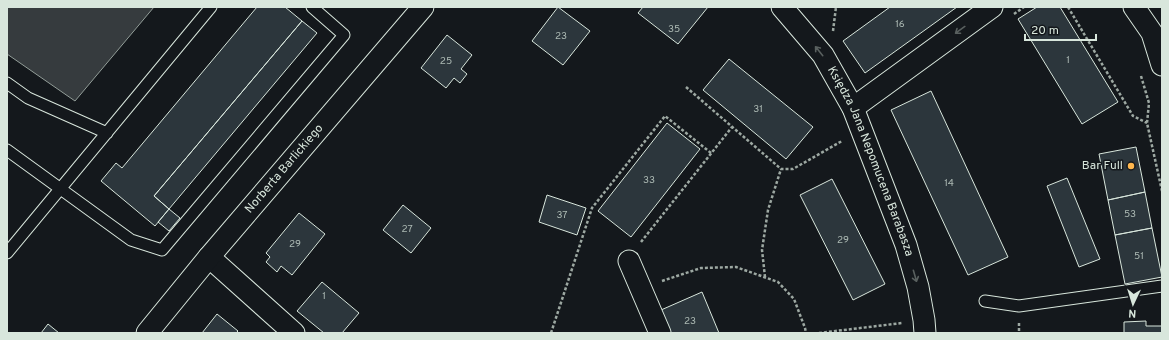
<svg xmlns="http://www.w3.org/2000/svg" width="1169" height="340" font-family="Overpass,sans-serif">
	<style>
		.water { fill: #363b3e; stroke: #939e99 }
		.building { fill: #2c363c; stroke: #d8e6dc }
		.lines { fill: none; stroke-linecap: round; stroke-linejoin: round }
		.service-casing { stroke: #d8e6dc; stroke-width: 13 }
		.minor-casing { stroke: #d8e6dc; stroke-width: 23 }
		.path { stroke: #9da8a2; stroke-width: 2.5; stroke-dasharray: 3 2; stroke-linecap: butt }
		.service { stroke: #14181c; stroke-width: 11 }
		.minor { stroke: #14181c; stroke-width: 21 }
		.oneway { stroke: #59605f }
		.poi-dot { fill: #ffb74d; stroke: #14181c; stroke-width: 1.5 }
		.labels { text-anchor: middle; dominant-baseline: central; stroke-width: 3; stroke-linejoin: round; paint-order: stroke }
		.number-label { font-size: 10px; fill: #adbab4 }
		.street-label { font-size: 12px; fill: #d8e6dc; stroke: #14181c }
		.poi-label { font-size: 12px; fill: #d8e6dc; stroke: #14181c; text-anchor: end }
	</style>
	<rect width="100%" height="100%" fill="#14181c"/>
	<path class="water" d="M 7,7 L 154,7 L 75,101 L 7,54 Z"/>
	<path class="building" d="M 257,7 L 285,7 L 302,21 L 154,196 L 169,209 L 155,226 L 101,181 L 116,163 L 122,168 Z
		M 558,7 L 590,31 L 563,65 L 532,41 Z
		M 643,7 L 708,7 L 678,44 L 638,13 Z
		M 890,7 L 957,7 L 865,73 L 843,41 Z
		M 1037,7 L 1060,7 L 1118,102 L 1082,124 L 1018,19 Z
		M 302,21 L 317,33 L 169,209 L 154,196 Z
		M 447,35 L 472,55 L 461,69 L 467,74 L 460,83 L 454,78 L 446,88 L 421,68 Z
		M 729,59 L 813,127 L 786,159 L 703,90 Z
		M 931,91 L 1008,257 L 968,275 L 891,110 Z
		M 667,123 L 700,149 L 631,237 L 598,211 Z
		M 1136,147 L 1145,192 L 1108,200 L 1099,154 Z
		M 1067,178 L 1100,259 L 1079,267 L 1047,186 Z
		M 832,179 L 885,284 L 853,300 L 800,195 Z
		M 1145,192 L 1152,228 L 1115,235 L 1108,200 Z
		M 547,195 L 586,208 L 577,235 L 539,222 Z
		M 403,205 L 431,228 L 411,253 L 383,230 Z
		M 169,209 L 180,218 L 169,231 L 158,222 Z
		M 299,213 L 325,234 L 292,275 L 281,266 L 277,272 L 266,262 L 270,257 L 266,253 Z
		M 1152,228 L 1162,277 L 1125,284 L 1115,235 Z
		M 322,282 L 359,313 L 342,333 L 324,333 L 297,311 Z
		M 702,292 L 719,333 L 671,333 L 661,310 Z
		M 217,314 L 238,331 L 236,333 L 202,333 Z
		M 1146,321 L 1146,326 L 1162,326 L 1162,333 L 1124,333 L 1124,322 Z
		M 48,324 L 59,333 L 41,333 Z"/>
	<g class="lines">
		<defs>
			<path id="service" d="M 7,83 L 28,98 L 107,133
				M 7,150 L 131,240 L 162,250 L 344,35 L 312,7
				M 7,253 L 211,7
				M 985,301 L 1019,306 L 1162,286"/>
			<g id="minor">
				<path id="s1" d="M 782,7 L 823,55 L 853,108 L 906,245 L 918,287 L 924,320 L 925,333"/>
				<path d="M 1134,7 L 1152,33 L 1162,65"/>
				<path d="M 853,108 L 992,7"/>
				<path d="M 209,257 L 294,333"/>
				<path d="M 629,261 L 660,333"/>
				<path id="s2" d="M 147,333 L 209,257 L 423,7"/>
			</g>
		</defs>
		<use href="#service" class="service-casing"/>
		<use href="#minor" class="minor-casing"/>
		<path class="path" d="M 1068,7 L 1133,116 L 1147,123
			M 1014,14 L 1024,7
			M 833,31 L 836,7
			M 1141,76 L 1149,103 L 1147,123 L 1162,191
			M 686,87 L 781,169 L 793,169 L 842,141
			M 641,242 L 732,127
			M 765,277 L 762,250 L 768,210 L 781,169
			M 662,281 L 701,268 L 736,267 L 778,282 L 794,299 L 805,328 L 806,333
			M 1019,323 L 1019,333
			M 551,333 L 592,208 L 665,116 L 711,153
			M 819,333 L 902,323"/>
		<use href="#service" class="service"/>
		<use href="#minor" class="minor"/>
	</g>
	<defs><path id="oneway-shaft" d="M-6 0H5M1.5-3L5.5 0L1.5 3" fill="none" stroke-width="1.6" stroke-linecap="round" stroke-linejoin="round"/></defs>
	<g class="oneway">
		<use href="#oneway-shaft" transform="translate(960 30) rotate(144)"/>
		<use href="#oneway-shaft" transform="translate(819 51) rotate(-129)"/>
		<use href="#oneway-shaft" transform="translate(915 276) rotate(74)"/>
	</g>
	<circle class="poi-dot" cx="1131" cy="166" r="4"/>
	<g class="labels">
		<g class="number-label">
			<text x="900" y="24">16</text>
			<text x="674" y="29">35</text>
			<text x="561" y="36">23</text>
			<text x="1068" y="60">1</text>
			<text x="446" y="61">25</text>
			<text x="758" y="109">31</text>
			<text x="649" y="180">33</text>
			<text x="949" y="183">14</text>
			<text x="1130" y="214">53</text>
			<text x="562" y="215">37</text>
			<text x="407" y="229">27</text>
			<text x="843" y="240">29</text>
			<text x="295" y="244">29</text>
			<text x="1139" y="256">51</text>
			<text x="324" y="296">1</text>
			<text x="690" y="321">23</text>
		</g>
		<g class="street-label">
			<text stroke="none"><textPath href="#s1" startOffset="180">Księdza Jana Nepomucena Barabasza</textPath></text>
			<text stroke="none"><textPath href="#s2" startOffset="214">Norberta Barlickiego</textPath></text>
		</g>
		<g class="poi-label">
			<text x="1123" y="166">Bar Full</text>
		</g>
	</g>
	<rect width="1169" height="340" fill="none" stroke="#d8e6dc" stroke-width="16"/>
	<g transform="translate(1133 304) rotate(184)" stroke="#14181c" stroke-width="3" paint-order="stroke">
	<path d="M0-3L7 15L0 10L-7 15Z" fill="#d8e6dc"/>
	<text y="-6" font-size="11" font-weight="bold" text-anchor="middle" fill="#d8e6dc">N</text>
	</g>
	<path d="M1025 34v6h71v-6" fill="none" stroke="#d8e6dc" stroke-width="2"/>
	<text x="1031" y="34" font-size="12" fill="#d8e6dc" stroke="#14181c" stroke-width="3" paint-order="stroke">20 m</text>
</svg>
